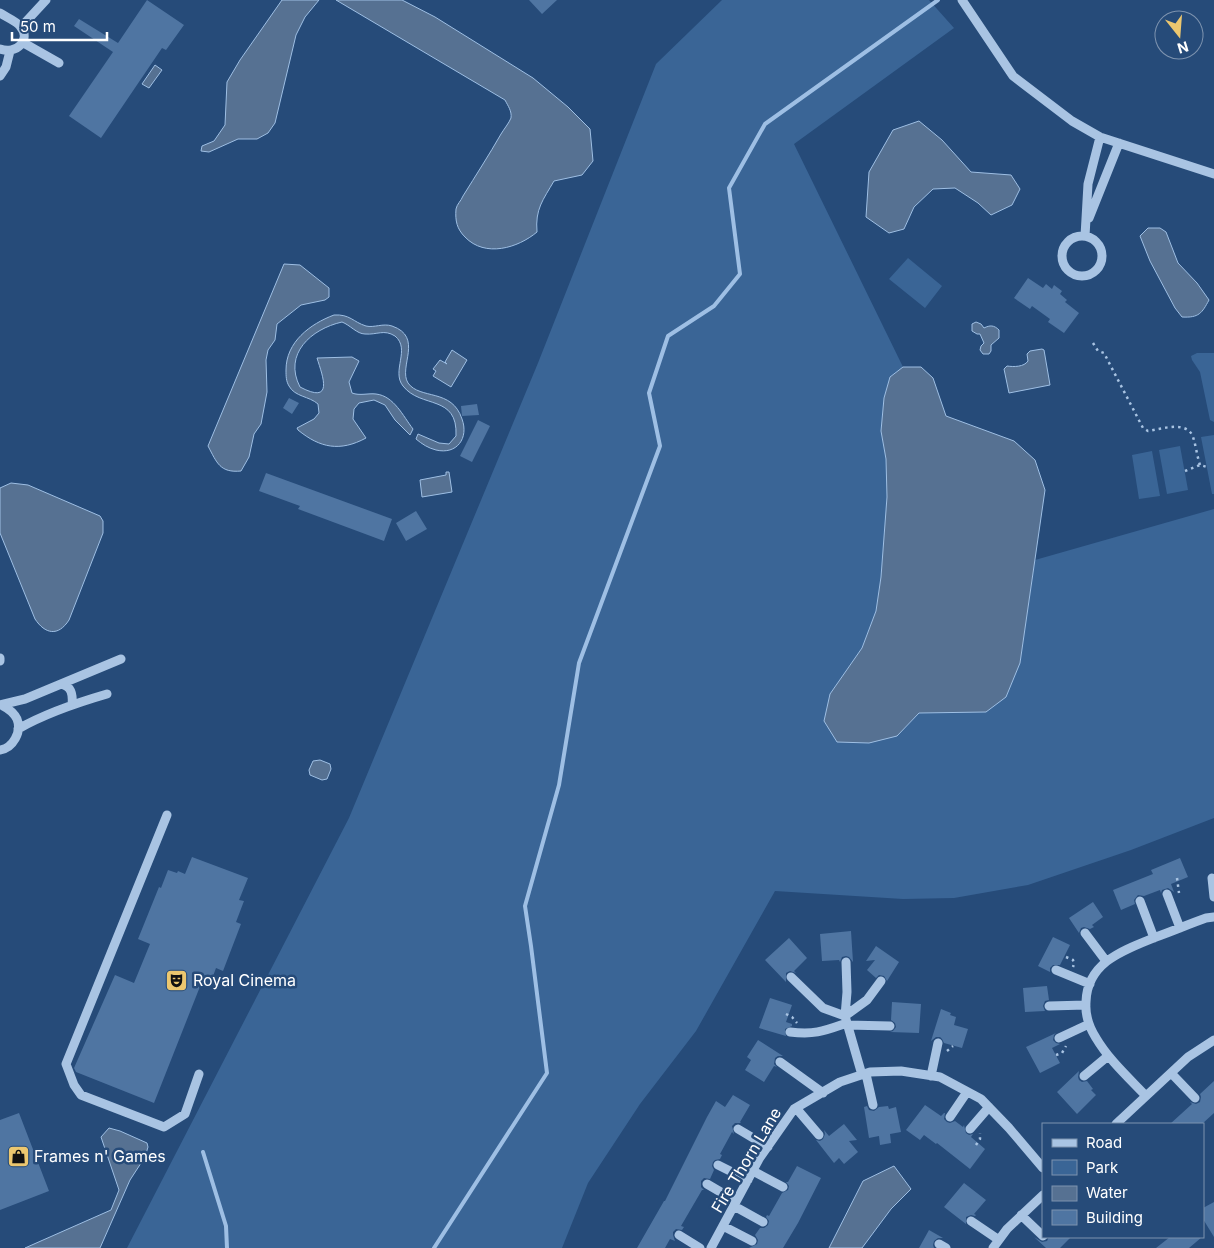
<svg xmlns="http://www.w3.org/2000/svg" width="1214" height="1248" font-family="Inter,sans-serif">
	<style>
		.green { fill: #3a6596 }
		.water { fill: #567192; stroke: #9ebfe4 }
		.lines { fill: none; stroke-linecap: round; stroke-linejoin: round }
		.stream { stroke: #9ebfe4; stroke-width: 4 }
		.building { fill: #4f75a2 }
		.path { stroke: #a9c4e3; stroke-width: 2.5; stroke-dasharray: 2.5 4; stroke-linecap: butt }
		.minor { stroke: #a9c4e3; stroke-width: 9 }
		.labels { text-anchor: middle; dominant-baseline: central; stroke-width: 5; stroke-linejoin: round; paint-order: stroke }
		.poi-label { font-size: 16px; fill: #fff; stroke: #264b79; text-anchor: start }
		.street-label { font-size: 16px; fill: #fff; stroke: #264b79 }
	</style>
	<rect width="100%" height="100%" fill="#264b79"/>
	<path class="green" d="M 722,0 L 929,0 L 954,28 L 794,144 L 903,367 L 890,377 L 884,398 L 881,431 L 886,459 L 887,497 L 881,577 L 876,611 L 862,648 L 830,694 L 897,736 L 919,713 L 945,712 L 1020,663 L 1035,560 L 1214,509 L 1214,818 L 1131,850 L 1028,885 L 954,898 L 903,899 L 775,891 L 696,1031 L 640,1104 L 588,1183 L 562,1248 L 127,1248 L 349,818 L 538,363 L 656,64 Z
		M 908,258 L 942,286 L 925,308 L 889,279 Z
		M 1197,353 L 1214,353 L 1214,422 L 1210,420 L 1200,372 L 1192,360 L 1191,356 Z
		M 1214,435 L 1214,494 L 1212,494 L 1201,437 Z
		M 1180,446 L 1188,490 L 1167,494 L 1159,450 Z
		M 1152,451 L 1160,496 L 1139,499 L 1132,455 Z"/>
	<path class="water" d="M 282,0 L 319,0 L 305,17 L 296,35 L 275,123 L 268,133 L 257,139 L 238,139 L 209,152 L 201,151 L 202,146 L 214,141 L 225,125 L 227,82 L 240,60 Z
		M 336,0 L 402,0 L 435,17 L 533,78 L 568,107 L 590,129 L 593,161 L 582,175 L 554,181 C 543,200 535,209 537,232 C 518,248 485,258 465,237 C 457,229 455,221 456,209 C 457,204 461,201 463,196 C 476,175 489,155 501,134 C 504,129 509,123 511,118 C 512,111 508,106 505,100 Z
		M 155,65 L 162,70 L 149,88 L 142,84 Z
		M 919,121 L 942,140 L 971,172 L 1011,175 L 1020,189 L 1012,205 L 991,215 L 978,203 L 955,188 L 933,189 L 914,207 L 904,229 L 889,233 L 866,217 L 869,172 L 893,130 Z
		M 1148,228 L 1160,228 L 1166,232 L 1178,263 L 1197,283 L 1209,300 C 1202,313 1199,318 1182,317 L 1175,308 L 1150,261 L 1140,236 Z
		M 284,264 L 300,265 L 329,288 L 329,297 L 325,300 L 301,305 L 277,324 L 275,340 L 268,350 L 266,360 L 267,392 L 261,424 L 254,434 L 249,457 L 241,471 C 220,473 217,463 208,446 Z
		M 334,315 C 350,314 353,322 366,326 C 374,328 383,323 392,326 C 424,337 398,367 408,383 C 420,400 452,388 462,419 C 469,438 457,455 436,450 C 428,448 422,444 416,439 L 418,434 L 439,443 L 449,444 L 456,436 C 458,394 421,409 403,386 C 391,371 411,349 395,336 C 384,329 377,335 365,334 C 357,334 350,325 342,322 C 311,329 283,354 300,387 C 334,405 323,377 317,358 L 352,357 L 359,361 L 349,382 L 352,393 C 360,396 368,393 376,394 C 394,396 403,416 413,429 L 410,435 L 395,420 L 385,405 L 374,400 L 359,403 L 354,409 L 353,419 L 366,438 C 340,452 320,448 298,430 L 297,428 L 314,419 L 319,413 L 318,404 C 309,396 295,397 289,386 C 286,381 286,376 286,370 C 286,342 310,324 334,315 Z
		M 976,322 L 981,324 L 984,328 C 990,325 994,325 999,330 L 999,338 L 991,345 L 991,351 L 989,354 L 983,354 L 980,350 L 981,346 L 984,343 L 980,334 L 977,334 L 972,331 L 972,324 Z
		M 1042,349 L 1044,350 L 1050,385 L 1009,393 L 1004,369 L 1007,366 C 1014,367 1024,367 1028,361 L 1027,354 L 1030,351 Z
		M 452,350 L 467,360 L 451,387 L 433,376 L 436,371 L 433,369 L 440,360 L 447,364 L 445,362 Z
		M 903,367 L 921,367 L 933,378 L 946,416 L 1014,441 L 1035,460 L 1045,490 L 1020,663 L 1006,697 L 986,712 L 919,713 L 897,736 L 869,743 L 837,742 L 824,721 L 830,694 L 862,648 L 876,611 L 881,577 L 887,497 L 886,459 L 881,431 L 884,398 L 890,377 Z
		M 446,472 L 449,472 L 452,492 L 422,497 L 420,480 L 446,475 Z
		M 11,483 L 28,485 L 100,516 L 103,521 L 103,533 L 69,620 C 58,637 45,634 35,619 L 0,533 L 0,488 Z
		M 320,760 L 330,764 L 331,769 L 327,779 L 322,780 L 310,775 L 309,770 L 313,761 Z
		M 109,1128 L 120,1131 L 147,1143 L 148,1147 L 145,1157 L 130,1180 L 100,1248 L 25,1248 L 111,1210 L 119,1190 L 101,1137 Z
		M 894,1166 L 911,1189 L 891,1209 L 862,1248 L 829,1248 L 863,1181 Z"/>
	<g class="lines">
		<path class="stream" d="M 203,1152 L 226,1226 L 227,1248
			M 434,1248 L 547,1073 L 531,946 L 525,906 L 559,785 L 579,663 L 660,446 L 649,393 L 668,336 L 714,306 L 740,274 L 729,188 L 765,124 L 938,0"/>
	</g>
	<path class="building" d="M 147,0 L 184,25 L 166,50 L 162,48 L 101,138 L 69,116 L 113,52 L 74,26 L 79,19 L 118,43 Z
		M 529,0 L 557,0 L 542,14 Z
		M 1028,278 L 1043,288 L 1046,284 L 1052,289 L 1054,285 L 1062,291 L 1060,294 L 1067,300 L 1065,302 L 1079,313 L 1064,333 L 1048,322 L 1050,319 L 1032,306 L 1030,309 L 1014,298 Z
		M 289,398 L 299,403 L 292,414 L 283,408 Z
		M 477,404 L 479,415 L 462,416 L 461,406 Z
		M 478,420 L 490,426 L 472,462 L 460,456 Z
		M 266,473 L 392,519 L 384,541 L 298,509 L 300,506 L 259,491 Z
		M 416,511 L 427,529 L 406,541 L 396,523 Z
		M 192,857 L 248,878 L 239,900 L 244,901 L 236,922 L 241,924 L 223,971 L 216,968 L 209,987 L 201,984 L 154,1103 L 76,1072 L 74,1068 L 115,975 L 134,983 L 150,944 L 138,939 L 159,887 L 161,888 L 168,870 L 177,873 L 178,871 L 185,874 Z
		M 1180,858 L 1188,877 L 1171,884 L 1174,892 L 1168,888 L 1162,890 L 1161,893 L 1160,890 L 1144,896 L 1138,895 L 1134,900 L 1135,904 L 1121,910 L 1113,890 L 1153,874 L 1151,870 Z
		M 1093,902 L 1103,917 L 1092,925 L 1094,927 L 1090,929 L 1084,927 L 1081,928 L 1079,933 L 1069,918 Z
		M 851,931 L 853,962 L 849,957 L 846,956 L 842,957 L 840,962 L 839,960 L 822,961 L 820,934 Z
		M 1053,937 L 1070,945 L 1060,965 L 1053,965 L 1050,968 L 1050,972 L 1038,966 Z
		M 789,938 L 807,958 L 794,971 L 796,973 L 790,971 L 786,973 L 786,982 L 765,960 Z
		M 876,946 L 899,962 L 887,981 L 884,976 L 879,975 L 876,978 L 867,970 L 875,960 L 866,961 Z
		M 1047,986 L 1049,1000 L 1045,1001 L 1043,1006 L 1045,1011 L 1025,1012 L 1023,988 Z
		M 770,998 L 792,1005 L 786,1022 L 792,1024 L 792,1026 L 785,1029 L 786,1036 L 759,1028 Z
		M 892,1002 L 921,1004 L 919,1033 L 890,1032 L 893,1031 L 896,1027 L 895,1023 L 891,1020 Z
		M 941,1009 L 951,1013 L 950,1015 L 956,1017 L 954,1025 L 968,1029 L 962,1048 L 944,1043 L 942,1039 L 940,1037 L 936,1037 L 931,1041 Z
		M 1056,1033 L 1054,1035 L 1053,1040 L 1056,1043 L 1060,1044 L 1052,1048 L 1060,1063 L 1040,1073 L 1026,1047 Z
		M 758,1040 L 783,1056 L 778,1056 L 775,1058 L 774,1064 L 777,1067 L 774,1066 L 764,1082 L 745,1070 L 751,1060 L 747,1057 Z
		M 1079,1071 L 1078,1077 L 1079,1080 L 1082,1082 L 1087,1081 L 1093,1089 L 1091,1090 L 1096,1095 L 1077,1114 L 1057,1092 Z
		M 1214,1081 L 1214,1113 L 1202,1124 L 1170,1124 L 1192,1104 L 1190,1102 L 1196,1104 L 1200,1102 L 1201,1097 L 1200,1094 Z
		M 733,1095 L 750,1105 L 740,1122 L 741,1123 L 735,1123 L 732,1126 L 734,1134 L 732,1132 L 720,1154 L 722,1155 L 720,1159 L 715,1160 L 713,1162 L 712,1166 L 714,1170 L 710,1179 L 704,1178 L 701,1181 L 701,1187 L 704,1190 L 702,1190 L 681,1226 L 684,1227 L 682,1230 L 676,1229 L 673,1232 L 673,1235 L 675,1241 L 670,1239 L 665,1248 L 637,1248 L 664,1201 L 665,1201 L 707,1117 L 716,1101 L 725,1107 Z
		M 925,1105 L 941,1116 L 944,1113 L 945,1113 L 944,1119 L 947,1122 L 950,1123 L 955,1121 L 963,1127 L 964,1125 L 966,1133 L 969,1135 L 973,1134 L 971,1137 L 985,1149 L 970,1169 L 937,1143 L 936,1144 L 924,1135 L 920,1140 L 906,1130 Z
		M 867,1106 L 869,1110 L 874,1111 L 879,1107 L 888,1106 L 889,1109 L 896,1107 L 901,1132 L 890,1134 L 891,1143 L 880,1145 L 879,1136 L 869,1138 L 864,1107 Z
		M 19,1113 L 49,1191 L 0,1210 L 0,1120 Z
		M 844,1124 L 857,1140 L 849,1141 L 858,1152 L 844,1164 L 839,1158 L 834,1163 L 816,1140 L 820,1141 L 823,1139 L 825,1134 L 824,1130 L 829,1136 Z
		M 797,1166 L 821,1178 L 798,1223 L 783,1248 L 749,1248 L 757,1244 L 758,1240 L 755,1235 L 760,1228 L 764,1228 L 768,1225 L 769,1221 L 766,1217 L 767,1215 L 769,1216 L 782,1193 L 788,1190 L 789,1186 L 786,1182 L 788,1182 Z
		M 964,1183 L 986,1200 L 974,1214 L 976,1215 L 975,1216 L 971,1215 L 966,1217 L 966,1224 L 944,1207 Z
		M 1214,1202 L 1214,1237 L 1203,1219 L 1203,1208 Z
		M 929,1230 L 943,1238 L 938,1238 L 934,1241 L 933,1245 L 934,1248 L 919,1248 Z
		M 1034,1237 L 1042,1242 L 1047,1241 L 1049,1237 L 1071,1237 L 1060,1248 L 1046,1248 Z
		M 1170,1237 L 1202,1237 L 1189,1248 L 1156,1248 Z"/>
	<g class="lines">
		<path class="path" d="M 1093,343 L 1098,351 L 1104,353 L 1143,428 L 1148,431 C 1161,429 1187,420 1193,437 C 1196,446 1197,456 1200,465
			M 1185,471 L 1200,465 L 1207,467
			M 1177,878 L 1179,893
			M 1066,957 L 1073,960 L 1074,964 L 1073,967
			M 786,1014 L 792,1017 L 797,1023
			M 947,1051 L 953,1046
			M 1056,1055 L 1062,1053 L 1066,1046
			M 976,1145 L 980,1139 L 980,1133"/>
		<path class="minor" d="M 962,0 L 1013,76 L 1072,121 L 1100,137 L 1214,174
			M 0,13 C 6,17 16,21 20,26 C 32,40 16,55 0,49
			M 21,27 L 46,0
			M 22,42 L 59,63
			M 0,76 L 6,67 L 10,51
			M 1089,218 L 1119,143
			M 1085,236 L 1088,184 L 1100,137
			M1062 256a20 20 0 1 1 40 0a20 20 0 1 1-40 0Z
			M 0,658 L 0,661
			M 61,684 C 72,686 73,695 72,705
			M 0,705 L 25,699 L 121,659
			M 18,729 C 46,713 76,703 107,694
			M 0,750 C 13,748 22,732 17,719 C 14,713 9,709 3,706
			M 167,815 L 66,1064 L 74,1085 L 81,1095 L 164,1127 L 185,1114 L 199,1074
			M 1212,878 L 1214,897
			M 1167,894 L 1180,928
			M 1140,901 L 1154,938
			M 1085,933 L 1106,961
			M 846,962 L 847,992 L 845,1016 L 862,1075
			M 1056,970 L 1090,984
			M 791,977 L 823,1008 L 845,1016
			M 1049,1006 L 1086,1005
			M 845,1016 L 867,1000 L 881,981
			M 847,1025 L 890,1026
			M 790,1032 C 815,1035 824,1031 847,1023
			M 1059,1038 L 1089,1024
			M 780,1062 L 823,1093
			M 1171,1073 L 1195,1098
			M 866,1074 L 873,1105
			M 931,1076 L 938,1043
			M 1084,1076 L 1108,1056
			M 1146,1096 C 1129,1078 1109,1060 1096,1038 C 1089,1027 1085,1015 1086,1002 C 1087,962 1124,950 1156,937 C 1173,931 1189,924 1206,918 L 1214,917
			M 796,1108 L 819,1135
			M 950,1117 L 967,1092
			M 1116,1124 L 1188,1057 L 1214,1040
			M 738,1129 L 768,1147
			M 970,1129 L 989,1107
			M 718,1165 L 748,1180
			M 753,1171 L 783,1187
			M 707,1184 L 736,1201
			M 734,1206 L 763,1222
			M 1021,1215 L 1043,1236
			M 971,1221 L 999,1240
			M 723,1226 L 752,1241
			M 679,1235 L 700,1248
			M 939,1244 L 946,1248
			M 711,1248 L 759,1159 L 794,1109 L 840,1082 L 870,1072 L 901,1071 L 940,1077 L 981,1099 L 1009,1128 L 1043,1168
			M 993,1248 L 1007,1229 L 1043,1195"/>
	</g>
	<defs>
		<symbol id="theatre-square" viewBox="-11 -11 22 22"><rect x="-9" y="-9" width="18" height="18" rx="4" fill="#ecc76f" stroke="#264b79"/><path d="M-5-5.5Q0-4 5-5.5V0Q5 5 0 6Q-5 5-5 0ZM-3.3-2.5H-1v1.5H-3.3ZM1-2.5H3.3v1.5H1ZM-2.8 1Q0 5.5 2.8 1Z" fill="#111"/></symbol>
		<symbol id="shop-square" viewBox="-11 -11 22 22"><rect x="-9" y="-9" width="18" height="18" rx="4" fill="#ecc76f" stroke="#264b79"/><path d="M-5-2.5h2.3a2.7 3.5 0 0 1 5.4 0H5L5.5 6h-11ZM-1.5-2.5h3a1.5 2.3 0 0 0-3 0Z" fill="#111"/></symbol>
	</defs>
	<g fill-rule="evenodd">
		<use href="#theatre-square" x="164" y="968" width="25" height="25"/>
		<use href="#shop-square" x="6" y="1144" width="25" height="25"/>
	</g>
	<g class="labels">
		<g class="poi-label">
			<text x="193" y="980">Royal Cinema</text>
			<text x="34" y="1156">Frames n' Games</text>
		</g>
		<g class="street-label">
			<text transform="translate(746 1160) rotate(-59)">Fire Thorn Lane</text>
		</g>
	</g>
	<rect x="1042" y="1123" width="162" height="115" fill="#264b79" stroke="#7d93af"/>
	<rect x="1052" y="1139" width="25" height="8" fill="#a9c4e3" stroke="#7d93af"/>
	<text x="1086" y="1148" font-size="15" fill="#ffffff">Road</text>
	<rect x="1052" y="1160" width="25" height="15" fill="#3a6596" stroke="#7d93af"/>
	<text x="1086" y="1173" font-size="15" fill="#ffffff">Park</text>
	<rect x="1052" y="1186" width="25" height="15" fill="#567192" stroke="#7d93af"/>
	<text x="1086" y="1198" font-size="15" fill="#ffffff">Water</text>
	<rect x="1052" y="1210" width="25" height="15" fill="#4f75a2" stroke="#7d93af"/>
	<text x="1086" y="1223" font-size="15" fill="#ffffff">Building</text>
	<g transform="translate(1179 35) rotate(163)"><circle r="24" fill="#264b79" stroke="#7d93af"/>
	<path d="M0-4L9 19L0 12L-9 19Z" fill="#ecc76f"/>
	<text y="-8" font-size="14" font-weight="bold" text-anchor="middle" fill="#ffffff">N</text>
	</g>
	<path d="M12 32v8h95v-8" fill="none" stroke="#ffffff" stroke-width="2.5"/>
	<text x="20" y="32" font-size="15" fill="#ffffff" stroke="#264b79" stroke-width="4" paint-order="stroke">50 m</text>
</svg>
